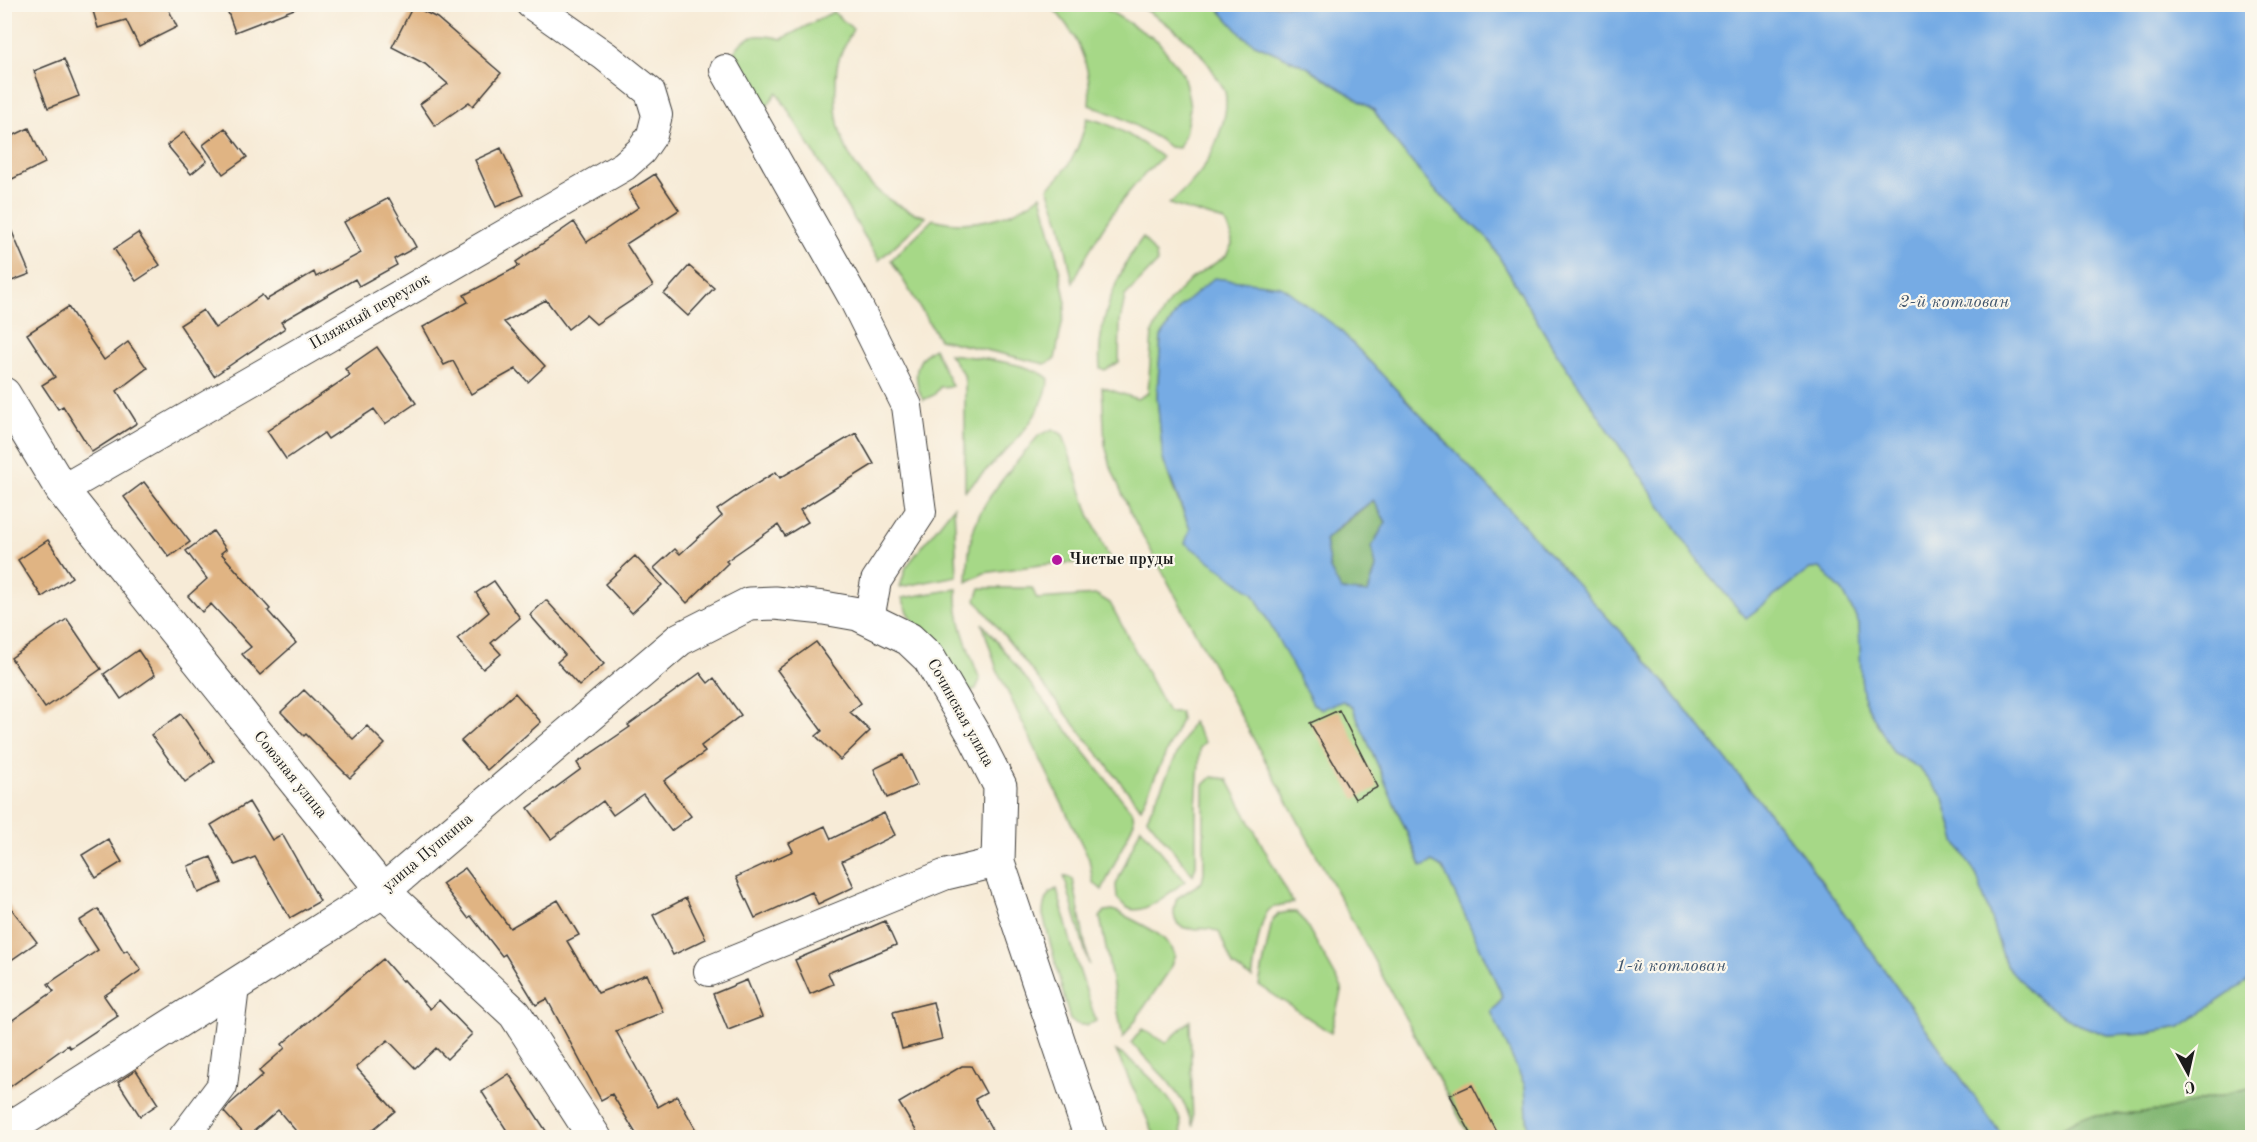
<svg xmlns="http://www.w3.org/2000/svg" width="2257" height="1142" font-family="'Old Standard TT',serif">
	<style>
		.green { fill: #a6d887; stroke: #617a52; stroke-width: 1.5 }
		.forest { fill: #84b874; stroke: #506a48; stroke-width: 1.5 }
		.water { fill: #76abe4; stroke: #496480; stroke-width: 1.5; fill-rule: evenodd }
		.building { fill: #e0b483 }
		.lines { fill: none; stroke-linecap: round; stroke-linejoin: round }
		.minor-casing { stroke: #3d3b38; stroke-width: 32 }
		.tertiary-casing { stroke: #3d3b38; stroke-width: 35 }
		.minor { stroke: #fff; stroke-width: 30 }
		.tertiary { stroke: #fff; stroke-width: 33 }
		.poi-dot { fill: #b5179e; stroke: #fbf7ec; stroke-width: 2 }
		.labels { text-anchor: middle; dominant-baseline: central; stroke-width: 4.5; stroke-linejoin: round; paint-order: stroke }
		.street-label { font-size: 16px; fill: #1c1c1c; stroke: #fbf7ec }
		.poi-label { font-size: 16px; font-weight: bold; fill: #1c1c1c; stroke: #fbf7ec; text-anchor: start }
		.water-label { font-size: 18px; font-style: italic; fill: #40556c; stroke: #fbf7ec }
	</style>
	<rect width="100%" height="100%" fill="#fbf7ec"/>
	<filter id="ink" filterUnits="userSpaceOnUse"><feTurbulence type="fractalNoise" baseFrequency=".0167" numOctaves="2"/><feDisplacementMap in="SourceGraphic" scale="12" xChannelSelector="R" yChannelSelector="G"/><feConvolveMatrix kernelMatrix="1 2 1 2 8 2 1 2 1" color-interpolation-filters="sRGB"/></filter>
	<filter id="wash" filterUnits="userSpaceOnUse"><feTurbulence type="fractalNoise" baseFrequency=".008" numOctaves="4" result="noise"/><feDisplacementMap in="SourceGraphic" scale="24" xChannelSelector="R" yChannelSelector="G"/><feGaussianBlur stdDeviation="1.35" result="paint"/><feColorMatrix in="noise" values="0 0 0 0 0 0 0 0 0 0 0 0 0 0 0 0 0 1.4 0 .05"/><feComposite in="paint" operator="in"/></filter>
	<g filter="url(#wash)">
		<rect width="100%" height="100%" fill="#f7ebd7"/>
		<path class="green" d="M 1050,5 L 1100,5 L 1158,41 L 1183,74 L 1188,95 L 1190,108 L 1185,134 L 1179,148 L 1169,147 L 1159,139 L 1120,117 L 1089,105 C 1093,66 1076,32 1050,5 Z
			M 1138,5 L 1215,5 L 1242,35 L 1255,44 L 1307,67 L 1374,110 L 1388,133 L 1432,187 L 1489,240 L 1554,349 L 1629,460 L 1703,568 L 1746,617 L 1810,569 L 1820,568 L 1843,592 L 1859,623 L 1864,700 L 1893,752 L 1920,769 L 1944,798 L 1956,841 L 1977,876 L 2006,965 L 2075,1023 L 2107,1035 L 2147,1033 L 2180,1027 L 2252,978 L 2252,1087 L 2161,1111 L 2081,1117 L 2054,1132 L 2052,1137 L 2003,1137 L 1802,854 L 1647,661 L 1497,496 L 1338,328 L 1180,307 L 1161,337 L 1157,397 L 1163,459 L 1173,488 L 1190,529 L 1253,593 L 1314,704 L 1343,701 L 1353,708 L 1421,866 L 1432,862 L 1443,868 L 1503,997 L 1491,1011 L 1525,1086 L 1528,1129 L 1535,1137 L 1470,1137 L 1131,514 L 1112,470 L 1105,445 L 1102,387 L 1137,399 L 1148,393 L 1152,333 L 1169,302 L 1191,279 L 1226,256 L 1232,244 L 1231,234 L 1224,221 L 1169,204 C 1198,178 1209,166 1221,129 C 1225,117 1228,105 1225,92 C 1223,87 1219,81 1216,76 C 1198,44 1169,24 1138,5 Z
			M 833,12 L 853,29 C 848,40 841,51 838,62 C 836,69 836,78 836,85 C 831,147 867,199 926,217 L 879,260 L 777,92 L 765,109 L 733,54 C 745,32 761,34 782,39 Z
			M 1087,118 C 1115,124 1138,140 1162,157 C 1122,194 1096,234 1073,283 L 1061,225 L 1048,188 C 1070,169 1080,147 1087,118 Z
			M 1041,195 L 1055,249 L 1066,303 L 1055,359 L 1045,364 L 939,339 L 891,260 L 933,219 C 968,229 1012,219 1041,195 Z
			M 1143,237 L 1156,255 L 1157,263 L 1125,296 L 1120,322 L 1119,362 L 1105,370 L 1100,368 C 1096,325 1117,271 1143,237 Z
			M 934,348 L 952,386 L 940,387 L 934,395 L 923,400 C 913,381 913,359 934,348 Z
			M 949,354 C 972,357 1033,363 1049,379 C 1043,423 994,461 965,491 L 965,383 L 964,375 Z
			M 1053,429 L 1063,435 L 1089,514 L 1112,564 L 1067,563 L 1040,565 L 984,573 L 967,582 C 968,567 968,550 972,535 C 981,499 1012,469 1034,441 L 1039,435 Z
			M 954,506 L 957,576 L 900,587 L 906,567 Z
			M 980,588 L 1032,588 L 1037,599 L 1097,595 L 1110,603 L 1168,712 L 1180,712 L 1181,720 L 1141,808 L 979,604 L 976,600 Z
			M 957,589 C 955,621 969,650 980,680 L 976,689 L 965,693 C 940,668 915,631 902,598 Z
			M 982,623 L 1133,813 L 1134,822 L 1102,890 L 1093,882 L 1089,859 L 997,670 Z
			M 1192,722 L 1205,742 L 1200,748 L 1196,806 L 1196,865 L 1193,875 L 1147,818 Z
			M 1212,777 L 1227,779 L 1293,903 C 1286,904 1276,905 1270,909 C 1259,917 1255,964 1252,978 L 1233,966 L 1219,932 C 1203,925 1197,931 1185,928 C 1171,925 1173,908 1177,898 L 1202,882 L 1204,873 L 1204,785 Z
			M 1141,827 L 1185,881 C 1173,890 1143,917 1128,908 C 1124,906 1120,901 1117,898 L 1116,885 Z
			M 1064,876 L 1073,879 L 1089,965 Z
			M 1057,889 L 1074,954 L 1096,1021 C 1086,1026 1079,1027 1070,1020 L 1043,915 C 1043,905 1046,893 1057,889 Z
			M 1112,910 L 1118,912 C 1137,923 1167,933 1175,955 L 1169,971 L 1123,1038 L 1100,917 L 1105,911 Z
			M 1288,912 L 1296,912 L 1303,919 L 1342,988 L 1331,1033 L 1259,985 L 1272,921 L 1278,914 Z
			M 1190,1021 L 1193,1127 L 1185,1105 L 1168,1081 L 1131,1043 L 1142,1029 L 1166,1043 Z
			M 1116,1051 C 1139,1064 1167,1091 1179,1116 C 1181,1122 1181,1129 1182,1135 L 1155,1136 Z"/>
		<path class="forest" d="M 1373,500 L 1386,522 L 1372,546 L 1376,567 L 1368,594 L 1341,590 L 1330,569 L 1325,540 Z
			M 2252,1087 L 2252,1137 L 2052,1137 L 2054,1132 L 2081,1117 L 2161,1111 Z"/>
		<path class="water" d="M 1215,5 L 2252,5 L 2252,978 L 2180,1027 L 2147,1033 L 2107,1035 L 2075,1023 L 2038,1000 L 2006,965 L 1977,876 L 1956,841 L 1944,798 L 1920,769 L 1893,752 L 1864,700 L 1861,677 L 1859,623 L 1843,592 L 1820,568 L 1810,569 L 1746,618 L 1703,568 L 1629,460 L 1554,349 L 1489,240 L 1432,187 L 1388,133 L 1374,110 L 1307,67 L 1255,44 L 1242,35 Z
			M 1214,278 L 1281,286 L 1338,328 L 1497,496 L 1647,661 L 1802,854 L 2003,1137 L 1535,1137 L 1528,1129 L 1525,1086 L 1491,1011 L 1497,1006 L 1503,997 L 1443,868 L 1432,862 L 1422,867 L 1353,708 L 1343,701 L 1321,709 L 1313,704 L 1253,593 L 1185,543 L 1190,529 L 1163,459 L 1157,397 L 1161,337 L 1180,307 ZM 1373,500 L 1386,522 L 1372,546 L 1376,567 L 1368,593 L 1341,590 L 1330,569 L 1325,540 L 1343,523 Z"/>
		<g id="blocks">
			<path class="building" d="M 91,4 L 166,4 L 177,27 L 139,46 L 126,20 L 98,28 Z
				M 225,4 L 302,4 L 302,6 L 235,32 Z
				M 413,6 L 437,18 L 501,73 L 473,106 L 469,102 L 435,126 L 420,104 L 448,84 L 425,64 L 392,47 Z
				M 64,59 L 79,96 L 48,108 L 34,71 Z
				M 29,128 L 45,163 L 4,183 L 4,140 Z
				M 225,128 L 247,157 L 223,174 L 203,145 Z
				M 184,132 L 207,161 L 191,174 L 167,145 Z
				M 501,148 L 523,195 L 496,207 L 475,160 Z
				M 655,174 L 679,210 L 626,244 L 653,286 L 596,324 L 586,315 L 568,329 L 546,300 L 504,322 L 545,366 L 528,382 L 516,369 L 471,394 L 453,361 L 444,365 L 423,327 L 468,302 L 464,295 L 519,266 L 516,262 L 574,222 L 587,242 L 639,207 L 629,191 Z
				M 389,198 L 416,247 L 394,259 L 397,265 L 359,286 L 355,279 L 281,322 L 285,328 L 214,376 L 180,325 L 203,310 L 215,328 L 262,295 L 266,300 L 314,272 L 316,277 L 361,253 L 344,222 Z
				M 4,213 L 30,274 L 4,284 Z
				M 138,233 L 160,265 L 136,281 L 114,249 Z
				M 689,266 L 714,288 L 688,316 L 664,294 Z
				M 68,307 L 104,360 L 128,342 L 147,368 L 117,391 L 137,423 L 92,452 L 63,406 L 58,409 L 42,385 L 55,377 L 27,334 Z
				M 377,347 L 416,403 L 385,424 L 374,409 L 328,439 L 324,433 L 286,459 L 267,431 L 350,375 L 345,369 Z
				M 856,433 L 874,464 L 800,510 L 808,522 L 785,536 L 778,525 L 726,561 L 728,563 L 687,603 L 654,568 L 675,549 L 680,554 L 722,516 L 717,510 L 743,492 L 776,472 L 780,478 Z
				M 144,482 L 190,542 L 169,557 L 124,497 Z
				M 213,531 L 226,549 L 221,553 L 270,609 L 268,611 L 296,643 L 260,675 L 242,654 L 251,647 L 211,604 L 202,612 L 188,596 L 207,579 L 186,551 Z
				M 48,540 L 72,577 L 42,597 L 18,560 Z
				M 635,556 L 662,585 L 632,613 L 605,584 Z
				M 494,581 L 520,618 L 491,643 L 501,654 L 483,669 L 457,639 L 489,612 L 476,593 Z
				M 546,600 L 604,664 L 579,686 L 557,662 L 565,655 L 530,615 Z
				M 67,619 L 101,669 L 45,708 L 11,658 Z
				M 816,642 L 861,703 L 850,712 L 870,731 L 840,760 L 816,736 L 822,731 L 777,670 Z
				M 138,650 L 155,675 L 121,699 L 104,674 Z
				M 700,673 L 708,683 L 714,678 L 741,715 L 701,746 L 705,752 L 664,781 L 691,816 L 671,831 L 643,794 L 613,815 L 603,801 L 551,839 L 528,808 L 581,769 L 577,763 L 630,727 L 628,725 Z
				M 304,690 L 353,739 L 367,726 L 385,744 L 350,778 L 306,734 L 304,736 L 281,712 Z
				M 515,693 L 541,722 L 487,770 L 461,741 Z
				M 1339,710 L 1378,787 L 1355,799 L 1310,723 Z
				M 181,714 L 214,761 L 185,782 L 151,735 Z
				M 903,755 L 917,785 L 887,798 L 874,769 Z
				M 249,802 L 272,840 L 282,834 L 320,901 L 290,918 L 255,857 L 235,865 L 211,825 Z
				M 884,813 L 895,835 L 842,861 L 854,887 L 818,904 L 812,892 L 755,918 L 736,877 L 793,851 L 789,843 L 825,826 L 831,839 Z
				M 108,839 L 122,862 L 96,878 L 82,855 Z
				M 211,857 L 222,883 L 198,893 L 188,866 Z
				M 465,868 L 510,928 L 558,900 L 579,935 L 567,941 L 598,993 L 647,974 L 663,1012 L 616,1031 L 658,1107 L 677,1096 L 700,1137 L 638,1137 L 612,1094 L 601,1100 L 547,999 L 536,1005 L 505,954 L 502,956 L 471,916 L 468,918 L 442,884 Z
				M 686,898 L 706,939 L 673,955 L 653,915 Z
				M 4,899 L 37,942 L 4,965 Z
				M 98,909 L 124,952 L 127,950 L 141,970 L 104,996 L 118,1016 L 70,1048 L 68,1045 L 4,1091 L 4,1026 L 54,991 L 48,984 L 98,950 L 79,921 Z
				M 885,921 L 896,945 L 828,973 L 833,984 L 810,994 L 795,960 Z
				M 383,959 L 402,981 L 404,980 L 430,1009 L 439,1000 L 472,1034 L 447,1059 L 436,1048 L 415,1068 L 388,1040 L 356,1067 L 395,1111 L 364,1137 L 301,1137 L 278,1110 L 247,1137 L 224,1112 L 230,1104 L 263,1075 L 259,1071 L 285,1048 L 282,1044 Z
				M 747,980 L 762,1017 L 728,1030 L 713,994 Z
				M 933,1002 L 942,1039 L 902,1049 L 893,1012 Z
				M 962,1066 L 971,1066 L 986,1093 L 975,1099 L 996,1137 L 920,1137 L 899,1103 Z
				M 136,1070 L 158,1104 L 140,1116 L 118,1082 Z
				M 509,1074 L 550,1137 L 511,1137 L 482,1092 Z
				M 1472,1085 L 1499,1137 L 1473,1137 L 1450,1095 Z"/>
		</g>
	</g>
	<g filter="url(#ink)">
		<use href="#blocks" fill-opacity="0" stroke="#3d3b38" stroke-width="1.5"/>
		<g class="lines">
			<defs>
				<path id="minor" d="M 725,70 L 853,297 L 907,406 L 921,512 L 876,581 L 869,619
					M 62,490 L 624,166 L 641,151 L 652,135 L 657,115 L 650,92 L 605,56 L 531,4
					M 709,971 L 944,875 L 998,862
					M 183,1138 L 222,1086 L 234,987"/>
				<path id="tertiary" d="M 4,394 L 62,490 L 383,891 L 515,1014 L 595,1138
					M 4,1132 L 383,891 L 680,639 L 749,604 L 775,603 L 824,608 L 858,614 L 909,639 L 929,658 L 974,735 L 1000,786 L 998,862 L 1091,1138"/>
			</defs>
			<use href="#minor" class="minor-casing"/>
			<use href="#tertiary" class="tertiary-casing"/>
			<use href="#minor" class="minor"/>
			<use href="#tertiary" class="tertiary"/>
		</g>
	</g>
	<circle class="poi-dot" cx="1057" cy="560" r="6"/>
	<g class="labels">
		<g class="street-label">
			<text transform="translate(370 312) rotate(-30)">Пляжный переулок</text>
			<text transform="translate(960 713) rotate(61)">Сочинская улица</text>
			<text transform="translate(290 775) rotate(51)">Союзная улица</text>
			<text transform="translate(428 853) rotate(-40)">улица Пушкина</text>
		</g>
		<g class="poi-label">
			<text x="1069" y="560">Чистые пруды</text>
		</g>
		<g class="water-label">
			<text x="1954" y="302">2-й котлован</text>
			<text x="1671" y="966">1-й котлован</text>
		</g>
	</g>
	<rect width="2257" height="1142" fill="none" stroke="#fbf7ec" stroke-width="24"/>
	<g transform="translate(2188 1073) rotate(172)" stroke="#fbf7ec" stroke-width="4.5" paint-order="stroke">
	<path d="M0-4.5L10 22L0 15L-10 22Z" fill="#1c1c1c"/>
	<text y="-9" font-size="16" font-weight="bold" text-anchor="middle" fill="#1c1c1c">С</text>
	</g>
</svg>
